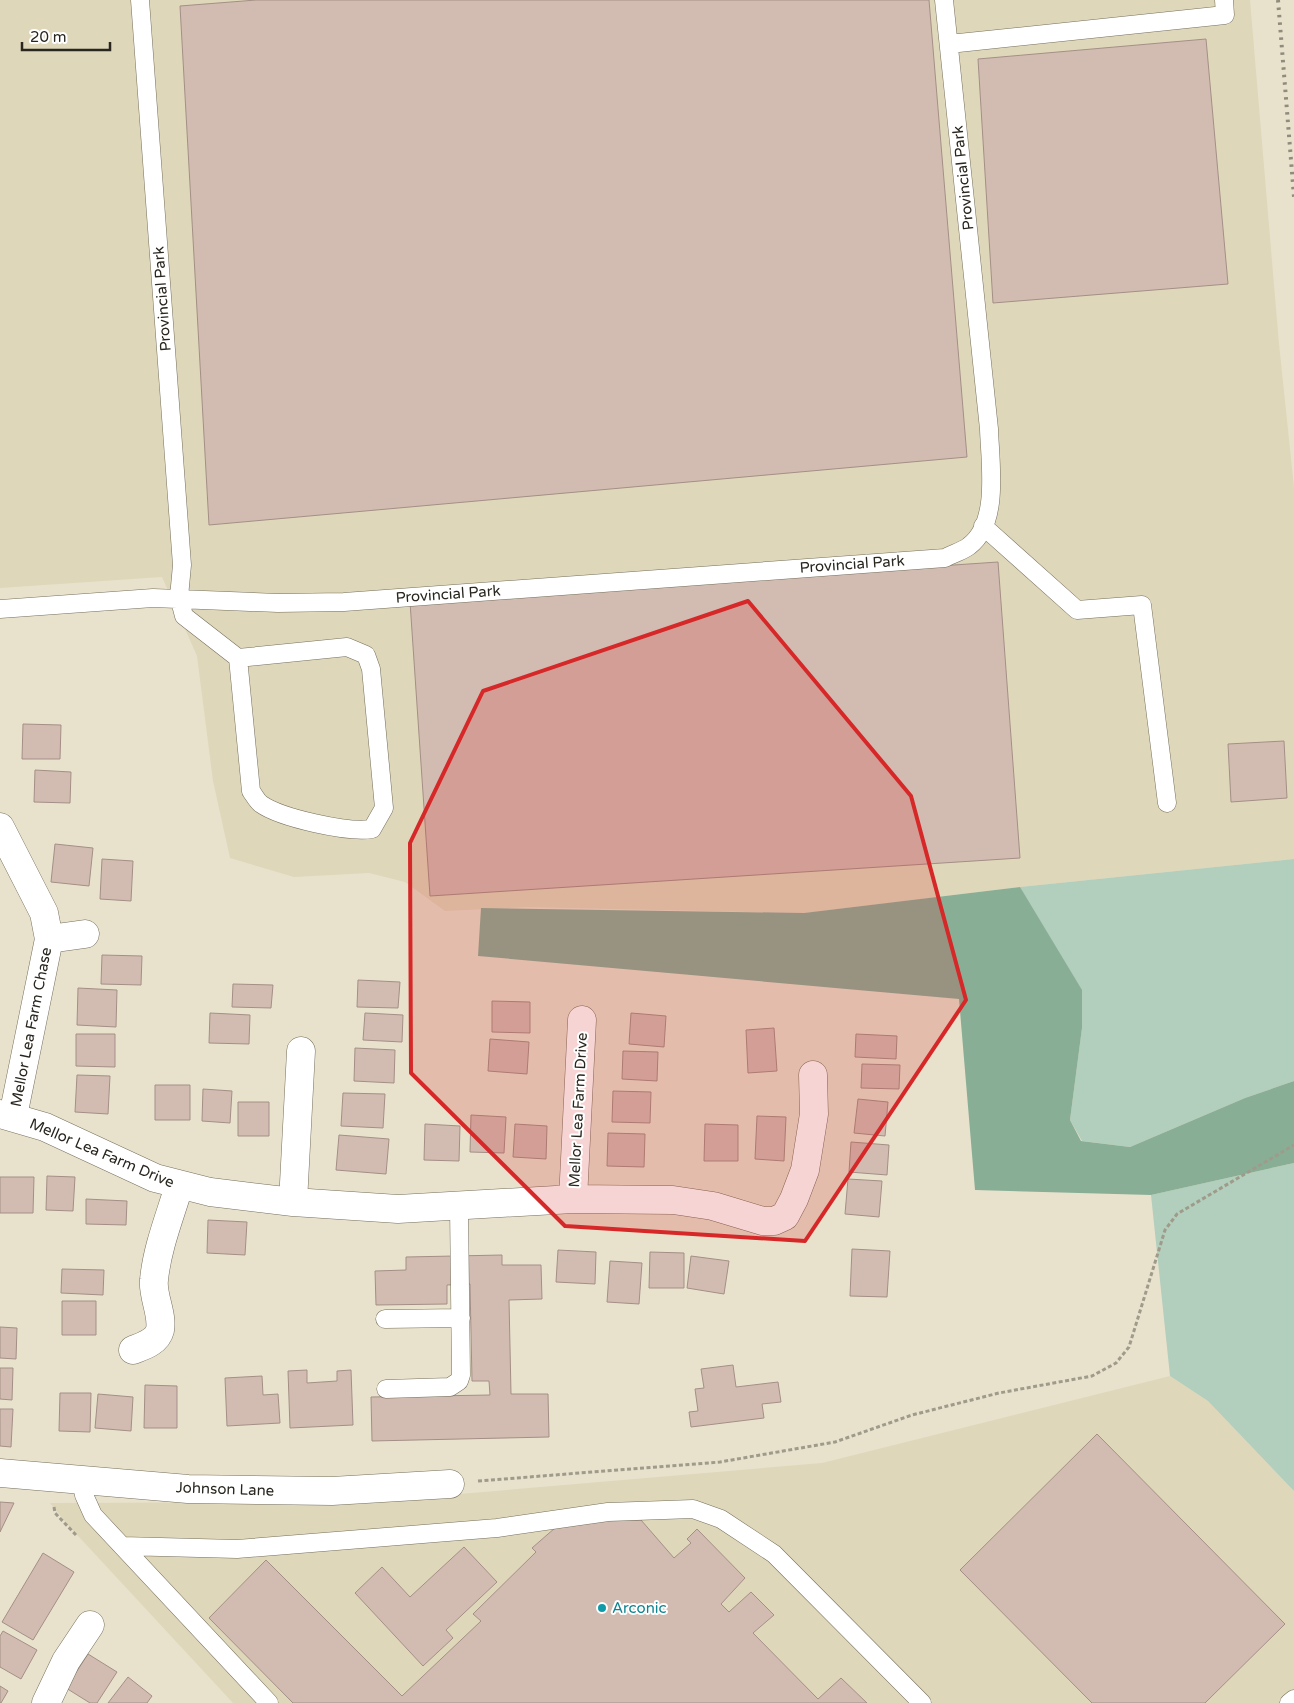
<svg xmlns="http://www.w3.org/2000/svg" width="1294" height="1703" font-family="'Varela Round',sans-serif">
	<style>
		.built { fill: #dfd7ba }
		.green { fill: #b2cebc }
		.forest { fill: #89ae96 }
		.building { fill: #d2bcb2; stroke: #a48f86 }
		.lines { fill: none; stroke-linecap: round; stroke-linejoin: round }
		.service-casing { stroke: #756f5c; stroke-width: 19 }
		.minor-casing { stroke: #756f5c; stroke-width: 29 }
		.path { stroke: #9f9b8b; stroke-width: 3; stroke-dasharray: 4 2.5; stroke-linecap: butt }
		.service { stroke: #fff; stroke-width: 18 }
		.minor { stroke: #fff; stroke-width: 28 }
		.rail { stroke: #908c7d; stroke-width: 4; stroke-dasharray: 2.5 5; stroke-linecap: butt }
		.marked { fill: #d62828; fill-opacity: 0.2; stroke: #d62828; stroke-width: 4; stroke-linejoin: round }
		.culture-dot { fill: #0f9aa8; stroke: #fff; stroke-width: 2 }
		.labels { text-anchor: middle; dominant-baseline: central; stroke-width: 4; stroke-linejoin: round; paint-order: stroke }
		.street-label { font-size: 15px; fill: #28261e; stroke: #fff }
		.culture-label { font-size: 15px; fill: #0d838f; stroke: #fff; text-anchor: start }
	</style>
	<rect width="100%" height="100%" fill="#e8e2cd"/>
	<path class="built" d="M 0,0 L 1250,0 L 1279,344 L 1294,487 L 1294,859 L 1020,887 L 804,913 L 526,907 L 445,911 L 405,882 L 369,873 L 294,877 L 230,858 L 213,781 L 197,656 L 162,577 L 0,588 Z
		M 1170,1376 L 1208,1401 L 1294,1491 L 1294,1703 L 233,1703 L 67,1524 L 50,1503 L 365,1502 L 822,1463 Z"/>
	<path class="green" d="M 1294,859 L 1294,1081 L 1245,1098 L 1130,1147 L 1082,1141 L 1070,1120 L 1082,1028 L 1020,887 Z
		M 1294,1163 L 1294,1491 L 1208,1401 L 1170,1376 L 1151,1195 Z"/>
	<path class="forest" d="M 1020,887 L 1082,990 L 1082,1028 L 1070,1120 L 1081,1141 L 1130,1147 L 1245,1098 L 1294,1081 L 1294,1163 L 1151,1195 L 975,1190 L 959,999 L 478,956 L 481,908 L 804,913 Z"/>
	<path class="building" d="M 256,0 L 929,0 L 967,457 L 209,525 L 180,6 Z
		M 1206,39 L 1228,284 L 993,303 L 978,59 Z
		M 998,562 L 1020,858 L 430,896 L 410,602 Z
		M 23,724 L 61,725 L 60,759 L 22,759 Z
		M 1284,741 L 1287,798 L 1231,802 L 1228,744 Z
		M 35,770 L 71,772 L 70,803 L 34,802 Z
		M 55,844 L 93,848 L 89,886 L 51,882 Z
		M 102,859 L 133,861 L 131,901 L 100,899 Z
		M 102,955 L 142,956 L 141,985 L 101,984 Z
		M 358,980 L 400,982 L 398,1008 L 357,1007 Z
		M 233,984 L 273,985 L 271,1008 L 232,1007 Z
		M 78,988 L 117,990 L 116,1027 L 77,1025 Z
		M 492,1001 L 530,1002 L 530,1033 L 492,1032 Z
		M 210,1013 L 250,1015 L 249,1044 L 209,1043 Z
		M 365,1013 L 403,1015 L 402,1042 L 363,1040 Z
		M 631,1013 L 666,1016 L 664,1047 L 629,1044 Z
		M 774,1028 L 777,1071 L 748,1073 L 746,1030 Z
		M 76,1034 L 115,1034 L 115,1067 L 76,1066 Z
		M 856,1034 L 897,1036 L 896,1059 L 855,1057 Z
		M 490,1039 L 529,1042 L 527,1074 L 488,1071 Z
		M 355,1048 L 395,1050 L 394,1083 L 354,1081 Z
		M 623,1051 L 658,1052 L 657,1081 L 622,1079 Z
		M 862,1064 L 900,1065 L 899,1089 L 861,1088 Z
		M 77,1075 L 110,1076 L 108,1114 L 75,1112 Z
		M 155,1085 L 190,1085 L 190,1120 L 155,1120 Z
		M 203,1089 L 232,1091 L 230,1123 L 202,1121 Z
		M 613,1091 L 651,1092 L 650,1123 L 612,1122 Z
		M 343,1093 L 385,1094 L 383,1128 L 341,1126 Z
		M 858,1099 L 888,1102 L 885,1136 L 854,1133 Z
		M 238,1102 L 269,1102 L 269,1136 L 238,1136 Z
		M 471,1115 L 506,1117 L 504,1153 L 470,1152 Z
		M 757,1116 L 786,1117 L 784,1161 L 755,1159 Z
		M 425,1124 L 460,1126 L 459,1161 L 424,1160 Z
		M 515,1124 L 547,1126 L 546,1159 L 513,1157 Z
		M 705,1124 L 738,1125 L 738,1161 L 704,1161 Z
		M 608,1133 L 645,1134 L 644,1167 L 607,1166 Z
		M 339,1135 L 389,1139 L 386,1174 L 336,1170 Z
		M 851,1142 L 889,1145 L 887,1175 L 849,1172 Z
		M 47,1176 L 75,1177 L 73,1211 L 46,1210 Z
		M 0,1177 L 34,1177 L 33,1213 L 0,1213 Z
		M 848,1179 L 882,1181 L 879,1217 L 845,1214 Z
		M 86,1199 L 127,1201 L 126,1225 L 86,1224 Z
		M 208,1220 L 247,1222 L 245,1255 L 207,1253 Z
		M 852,1249 L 890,1251 L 887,1297 L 850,1296 Z
		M 558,1250 L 596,1252 L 595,1284 L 556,1282 Z
		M 650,1252 L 684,1253 L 684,1288 L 649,1288 Z
		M 502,1255 L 502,1265 L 541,1265 L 542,1299 L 509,1300 L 511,1394 L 548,1394 L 549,1437 L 372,1441 L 371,1397 L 490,1395 L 489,1381 L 472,1381 L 470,1284 L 447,1285 L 447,1304 L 376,1305 L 375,1271 L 406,1270 L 406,1257 Z
		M 691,1256 L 729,1261 L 724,1294 L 687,1288 Z
		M 610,1261 L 642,1263 L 639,1304 L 607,1302 Z
		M 62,1269 L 104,1270 L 103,1295 L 61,1293 Z
		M 62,1301 L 96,1301 L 96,1335 L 62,1335 Z
		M 0,1327 L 17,1328 L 16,1359 L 0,1358 Z
		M 733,1365 L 736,1387 L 778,1382 L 781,1402 L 762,1404 L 764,1418 L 691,1427 L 689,1412 L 698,1411 L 695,1389 L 704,1388 L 701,1369 Z
		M 0,1368 L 13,1368 L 12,1400 L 0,1399 Z
		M 307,1370 L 307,1383 L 337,1381 L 337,1371 L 351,1370 L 353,1425 L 290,1428 L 288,1371 Z
		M 262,1376 L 263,1395 L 278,1394 L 280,1423 L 227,1426 L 225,1378 Z
		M 145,1385 L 177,1386 L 177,1428 L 144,1428 Z
		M 60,1393 L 91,1393 L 90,1432 L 59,1431 Z
		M 98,1394 L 133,1397 L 131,1431 L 95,1428 Z
		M 0,1409 L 13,1409 L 11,1447 L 0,1446 Z
		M 1097,1434 L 1285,1624 L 1205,1703 L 1092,1703 L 960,1570 Z
		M 0,1502 L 14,1503 L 0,1532 Z
		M 641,1520 L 674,1558 L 691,1543 L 687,1539 L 697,1529 L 745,1578 L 721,1604 L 729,1612 L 751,1592 L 774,1615 L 753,1633 L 818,1699 L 841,1678 L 867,1703 L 293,1703 L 209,1618 L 266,1560 L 402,1696 L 481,1621 L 473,1614 L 536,1552 L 532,1548 L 563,1521 Z
		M 464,1547 L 497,1582 L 446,1630 L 453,1638 L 423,1666 L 355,1593 L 382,1567 L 410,1597 Z
		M 43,1553 L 74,1572 L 33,1640 L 2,1622 Z
		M 3,1631 L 37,1650 L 21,1679 L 0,1667 L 0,1636 Z
		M 88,1654 L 117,1672 L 97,1703 L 90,1703 L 66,1688 Z
		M 128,1677 L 152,1696 L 147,1703 L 108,1703 Z
		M 0,1686 L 8,1691 L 1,1703 L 0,1703 Z"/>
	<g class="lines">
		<defs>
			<path id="service" d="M 140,0 L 182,565 L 179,597 L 184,616 L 238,658 L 347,647 L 366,655 L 371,669 L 384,808 L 372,829 C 348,833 281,818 261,804 C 257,801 254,795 251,791 L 238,658
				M 949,44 L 1225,15 L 1224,0
				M 983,526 L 1077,610 L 1142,605 L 1167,803
				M 0,609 L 153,598 L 278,603 L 344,602 L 945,558 C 952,554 963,551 969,546 C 1000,523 990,463 989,429 L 944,0
				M 385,1319 L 461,1318
				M 386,1389 L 450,1387 L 459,1381 L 461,1375 L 459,1207
				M 81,1479 L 84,1495 L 93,1515 L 269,1703
				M 122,1546 L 237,1549 L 497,1528 L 608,1512 L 693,1509 L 721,1519 L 774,1554 L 922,1703
				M 1289,1703 L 1294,1699"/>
			<path id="minor" d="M 0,827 L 44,913 L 49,939 L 13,1116
				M 49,939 L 85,934
				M 0,1114 L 45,1127 L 155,1178 L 210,1192 L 293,1202 L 398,1209 L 573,1199 L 673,1200 L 713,1206 L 763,1221 L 774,1221 L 785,1216 L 794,1199 L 805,1170 L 814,1114 L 813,1075
				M 573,1199 L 582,1020
				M 293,1202 L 301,1051
				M 133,1350 C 143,1346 157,1342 160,1330 C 163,1314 152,1295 154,1280 C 157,1248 170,1216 179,1186
				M 0,1473 L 188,1489 L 332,1491 L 450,1484
				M 46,1703 L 66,1661 L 90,1625"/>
		</defs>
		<use href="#service" class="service-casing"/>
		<use href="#minor" class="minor-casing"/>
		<path class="path" d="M 478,1481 L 720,1462 L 835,1442 L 912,1415 L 999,1393 L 1092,1376 L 1116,1363 L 1129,1347 L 1165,1230 L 1177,1214 L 1294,1145
			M 54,1507 L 55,1513 L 76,1535"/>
		<use href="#service" class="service"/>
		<use href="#minor" class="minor"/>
		<path class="rail" d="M 1278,0 L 1294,197"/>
	</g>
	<path class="marked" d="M 748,601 L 911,796 L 966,1000 L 805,1241 L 565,1226 L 411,1073 L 410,843 L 483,691 Z"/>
	<circle class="culture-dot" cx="602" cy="1608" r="5"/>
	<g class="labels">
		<g class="street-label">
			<text transform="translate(963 178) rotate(-96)">Provincial Park</text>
			<text transform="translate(162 299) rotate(-94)">Provincial Park</text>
			<text transform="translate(852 564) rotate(-4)">Provincial Park</text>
			<text transform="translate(448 594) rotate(-4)">Provincial Park</text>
			<text transform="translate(31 1027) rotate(-79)">Mellor Lea Farm Chase</text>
			<text transform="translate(578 1110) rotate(-87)">Mellor Lea Farm Drive</text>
			<text transform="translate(102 1153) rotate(23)">Mellor Lea Farm Drive</text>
			<text transform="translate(225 1489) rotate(2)">Johnson Lane</text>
		</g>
		<g class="culture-label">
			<text x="612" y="1608">Arconic</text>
		</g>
	</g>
	<path d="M22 42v8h88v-8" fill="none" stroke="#28261e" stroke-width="2.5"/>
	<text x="30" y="42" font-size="15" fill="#28261e" stroke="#ffffff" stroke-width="4" paint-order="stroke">20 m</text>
</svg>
